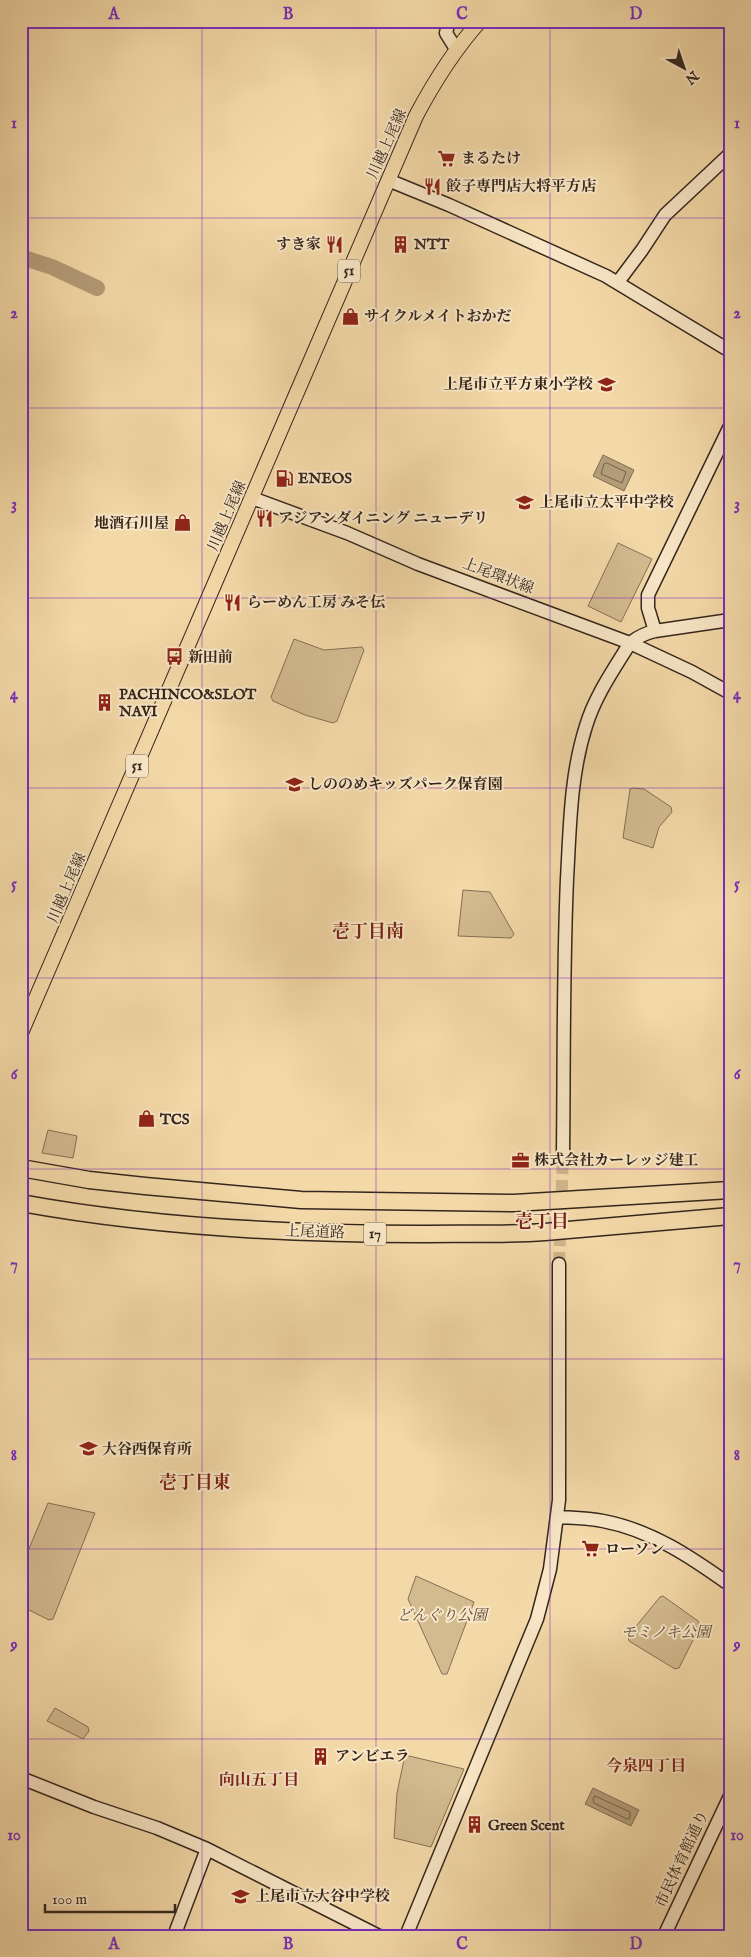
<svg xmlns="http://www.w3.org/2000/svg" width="751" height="1957" font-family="'IM FELL English','Noto Serif JP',serif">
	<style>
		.green { fill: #d3bb90; stroke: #847056 }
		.water { fill: #b39c78; stroke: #806d53 }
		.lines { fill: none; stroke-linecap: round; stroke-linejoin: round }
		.shore { stroke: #74614a; stroke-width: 1 }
		.river { stroke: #b39c78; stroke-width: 16 }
		.secondary-tunnel { stroke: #ceb58c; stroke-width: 12; stroke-dasharray: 12 6; stroke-linecap: butt }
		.secondary-casing { stroke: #34261c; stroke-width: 15 }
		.primary-casing { stroke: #34261c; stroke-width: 16 }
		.highway-casing { stroke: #34261c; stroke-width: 19 }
		.secondary { stroke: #f8e6c6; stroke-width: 12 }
		.primary { stroke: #f4d9a8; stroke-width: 14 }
		.highway { stroke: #f4d9a8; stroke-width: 16 }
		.grid { fill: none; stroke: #7b2cbf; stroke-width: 1; stroke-opacity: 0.55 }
		.labels { text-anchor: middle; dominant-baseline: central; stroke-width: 4; stroke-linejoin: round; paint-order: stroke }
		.shield { fill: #f8e6c6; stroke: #6f604f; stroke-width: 1 }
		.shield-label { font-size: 14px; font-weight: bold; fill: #34261c }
		.street-label { font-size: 15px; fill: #34261c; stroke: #f8e6c6 }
		.poi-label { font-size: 15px; font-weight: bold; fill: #34261c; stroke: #f8e6c6; text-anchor: start }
		.park-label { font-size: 15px; font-style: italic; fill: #5c4b39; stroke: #f8e6c6 }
		.neighbourhood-label { font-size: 16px; font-weight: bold; fill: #7a1f14; stroke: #f8e6c6 }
		.quarter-label { font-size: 18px; font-weight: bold; fill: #7a1f14; stroke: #f8e6c6 }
		.neatline { fill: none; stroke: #7b2cbf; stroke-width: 2 }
		.grid-label { font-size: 16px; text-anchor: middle; font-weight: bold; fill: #7b2cbf }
	</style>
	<rect width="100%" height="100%" fill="#f4d9a8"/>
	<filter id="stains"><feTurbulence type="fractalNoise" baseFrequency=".004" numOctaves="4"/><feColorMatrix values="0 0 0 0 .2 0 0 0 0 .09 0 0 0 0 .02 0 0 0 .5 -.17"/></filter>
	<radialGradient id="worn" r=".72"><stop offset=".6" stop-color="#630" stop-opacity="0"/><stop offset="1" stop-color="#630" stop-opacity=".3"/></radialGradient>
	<path class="green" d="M 618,543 L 652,559 L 621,622 L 588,606 Z
		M 294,639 L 324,650 L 362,647 L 364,650 L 337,721 L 333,723 L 305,715 L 273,701 L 271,697 Z
		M 633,788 L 644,789 L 671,807 L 672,812 L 659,827 L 653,848 L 623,838 L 630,789 Z
		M 463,890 L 490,892 L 514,934 L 511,938 L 458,936 Z
		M 48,1130 L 77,1136 L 73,1158 L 42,1153 Z
		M 48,1503 L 95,1513 L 53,1619 L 49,1620 L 21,1606 L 21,1568 Z
		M 416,1576 L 474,1602 L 447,1674 L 442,1674 L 408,1599 Z
		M 663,1596 L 698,1621 L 700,1626 L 679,1668 L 675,1669 L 629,1641 L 628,1636 L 660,1597 Z
		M 55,1708 L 88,1727 L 89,1731 L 83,1739 L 47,1721 Z
		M 405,1755 L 464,1769 L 431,1847 L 394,1838 L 397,1793 Z"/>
	<path class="water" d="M 603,455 L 634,470 L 624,491 L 593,476 Z
		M 593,1788 L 639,1810 L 631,1826 L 585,1804 Z"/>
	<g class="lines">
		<path class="shore" d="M 607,463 L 626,472 L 622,483 L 601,474 L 604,464 Z
			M 595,1796 L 630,1812 L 630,1818 L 627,1819 L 594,1803 L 593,1800 Z"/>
		<path class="river" d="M 21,257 L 52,267 L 97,288"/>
		<path class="secondary-tunnel" d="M 559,1264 L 563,1155"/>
		<defs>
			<path id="secondary" d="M 449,21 L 446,33 L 456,49
				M 388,180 L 449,205 L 606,276 L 730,351
				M 618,282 L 642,250 L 665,215 L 730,154
				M 252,498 L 347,533 L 418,564 L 630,643 L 692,672 L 730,693
				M 655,631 L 648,608 L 648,595 L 730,426
				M 563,1155 C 564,1063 563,971 567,879 C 570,828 570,776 586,726 C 595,696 614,669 630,643 C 638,637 645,633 655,631 L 730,620
				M 557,1517 C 573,1518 588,1518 603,1521 C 651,1530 691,1557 730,1585
				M 21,1778 L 94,1807 L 157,1828 L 207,1849 L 379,1936
				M 174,1936 L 207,1849
				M 406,1936 L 537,1619 L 550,1569 L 559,1500 L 559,1264
				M 664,1936 L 730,1796"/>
			<path id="primary" d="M 21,1033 C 154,728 283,421 416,116 C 434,82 454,50 480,21"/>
			<path id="highway" d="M 21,1168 L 89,1180 L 145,1186 L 301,1200 L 514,1203 L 730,1190
				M 21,1203 C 152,1227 287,1234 420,1234 C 462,1233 504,1235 545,1232 C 607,1227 668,1221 730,1216"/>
		</defs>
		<use href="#secondary" class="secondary-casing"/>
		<use href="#primary" class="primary-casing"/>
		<use href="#highway" class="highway-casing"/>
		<use href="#secondary" class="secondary"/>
		<use href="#primary" class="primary"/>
		<use href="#highway" class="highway"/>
	</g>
	<path class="grid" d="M 202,21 L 202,1936M 376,21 L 376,1936M 550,21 L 550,1936M 21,218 L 730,218M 21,408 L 730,408M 21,598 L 730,598M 21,788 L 730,788M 21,978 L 730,978M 21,1169 L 730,1169M 21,1359 L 730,1359M 21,1549 L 730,1549M 21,1739 L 730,1739"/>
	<defs>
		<symbol id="supermarket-bare" viewBox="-9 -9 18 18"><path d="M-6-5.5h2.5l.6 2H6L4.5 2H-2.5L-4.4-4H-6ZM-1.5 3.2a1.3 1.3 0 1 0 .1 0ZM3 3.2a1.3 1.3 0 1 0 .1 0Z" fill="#8f2418" stroke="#f8e6c6" stroke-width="2.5" paint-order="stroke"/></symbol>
		<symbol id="restaurant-bare" viewBox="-9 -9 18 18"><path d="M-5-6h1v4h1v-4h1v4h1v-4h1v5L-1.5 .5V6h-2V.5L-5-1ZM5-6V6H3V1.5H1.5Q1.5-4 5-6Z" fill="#8f2418" stroke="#f8e6c6" stroke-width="2.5" paint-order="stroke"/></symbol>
		<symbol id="building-bare" viewBox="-9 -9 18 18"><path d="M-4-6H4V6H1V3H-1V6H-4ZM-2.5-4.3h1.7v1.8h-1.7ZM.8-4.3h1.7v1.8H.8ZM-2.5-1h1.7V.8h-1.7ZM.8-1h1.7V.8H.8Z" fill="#8f2418" stroke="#f8e6c6" stroke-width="2.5" paint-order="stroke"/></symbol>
		<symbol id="shop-bare" viewBox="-9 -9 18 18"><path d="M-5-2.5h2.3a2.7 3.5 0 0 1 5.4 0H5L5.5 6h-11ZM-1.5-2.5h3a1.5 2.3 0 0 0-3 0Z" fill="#8f2418" stroke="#f8e6c6" stroke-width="2.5" paint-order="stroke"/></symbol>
		<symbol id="school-bare" viewBox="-9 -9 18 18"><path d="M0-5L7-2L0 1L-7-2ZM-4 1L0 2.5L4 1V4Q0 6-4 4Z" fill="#8f2418" stroke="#f8e6c6" stroke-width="2.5" paint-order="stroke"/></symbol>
		<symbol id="fuel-bare" viewBox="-9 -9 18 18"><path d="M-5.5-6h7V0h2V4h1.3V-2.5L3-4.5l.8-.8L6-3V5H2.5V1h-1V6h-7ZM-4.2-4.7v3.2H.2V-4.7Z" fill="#8f2418" stroke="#f8e6c6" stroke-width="2.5" paint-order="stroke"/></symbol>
		<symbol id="bus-bare" viewBox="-9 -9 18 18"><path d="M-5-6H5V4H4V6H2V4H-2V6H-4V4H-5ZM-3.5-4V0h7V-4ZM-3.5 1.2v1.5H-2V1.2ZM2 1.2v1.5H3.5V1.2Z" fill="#8f2418" stroke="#f8e6c6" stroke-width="2.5" paint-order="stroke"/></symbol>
		<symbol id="office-bare" viewBox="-9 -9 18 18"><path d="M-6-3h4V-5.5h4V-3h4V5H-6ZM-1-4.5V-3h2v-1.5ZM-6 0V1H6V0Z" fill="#8f2418" stroke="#f8e6c6" stroke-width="2.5" paint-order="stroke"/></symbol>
	</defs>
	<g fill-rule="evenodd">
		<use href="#supermarket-bare" x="434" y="146" width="25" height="25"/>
		<use href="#restaurant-bare" x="420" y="174" width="25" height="25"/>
		<use href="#restaurant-bare" x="322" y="232" width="25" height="25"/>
		<use href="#building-bare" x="388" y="232" width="25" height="25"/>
		<use href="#shop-bare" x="338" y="304" width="25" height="25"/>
		<use href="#school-bare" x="594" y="372" width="25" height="25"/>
		<use href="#fuel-bare" x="272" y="466" width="25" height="25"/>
		<use href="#school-bare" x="512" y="490" width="25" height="25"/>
		<use href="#restaurant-bare" x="252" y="506" width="25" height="25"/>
		<use href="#shop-bare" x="170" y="510" width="25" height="25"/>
		<use href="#restaurant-bare" x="220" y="590" width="25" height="25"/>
		<use href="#bus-bare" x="162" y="644" width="25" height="25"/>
		<use href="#building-bare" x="92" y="690" width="25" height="25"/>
		<use href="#school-bare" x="282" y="772" width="25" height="25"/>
		<use href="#shop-bare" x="134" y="1106" width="25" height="25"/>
		<use href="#office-bare" x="508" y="1148" width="25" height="25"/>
		<use href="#school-bare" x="76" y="1436" width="25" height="25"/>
		<use href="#supermarket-bare" x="578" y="1536" width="25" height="25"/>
		<use href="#building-bare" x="308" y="1744" width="25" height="25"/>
		<use href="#building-bare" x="462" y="1812" width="25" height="25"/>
		<use href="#school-bare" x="228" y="1884" width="25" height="25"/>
	</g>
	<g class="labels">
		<g class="shield">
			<rect x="338" y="259.5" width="22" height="23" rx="4"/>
			<rect x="126" y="754.5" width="22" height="23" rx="4"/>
			<rect x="364" y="1222.5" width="22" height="23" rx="4"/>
		</g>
		<g class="shield-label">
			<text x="349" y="271">51</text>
			<text x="137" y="766">51</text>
			<text x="375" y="1234">17</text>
		</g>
		<g class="street-label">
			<text transform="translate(387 144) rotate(-66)">川越上尾線</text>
			<text transform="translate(227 516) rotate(-67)">川越上尾線</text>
			<text transform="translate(498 576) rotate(21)">上尾環状線</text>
			<text transform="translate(67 888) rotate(-67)">川越上尾線</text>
			<text transform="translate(315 1232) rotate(2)">上尾道路</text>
			<text transform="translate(682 1859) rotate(-65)">市民体育館通り</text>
		</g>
		<g class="poi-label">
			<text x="461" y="158">まるたけ</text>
			<text x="446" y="186">餃子専門店大将平方店</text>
			<text x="321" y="244" text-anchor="end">すき家</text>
			<text x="414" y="244">NTT</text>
			<text x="364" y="316">サイクルメイトおかだ</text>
			<text x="593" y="384" text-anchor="end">上尾市立平方東小学校</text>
			<text x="298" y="478">ENEOS</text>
			<text x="539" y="502">上尾市立太平中学校</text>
			<text x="278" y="518">アジアンダイニング ニューデリ</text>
			<text x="169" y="523" text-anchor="end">地酒石川屋</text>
			<text x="247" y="602">らーめん工房 みそ伝</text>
			<text x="188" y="657">新田前</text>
			<text x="119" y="694">PACHINCO&amp;SLOT<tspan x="119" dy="17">NAVI</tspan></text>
			<text x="308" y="784">しののめキッズパーク保育園</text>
			<text x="160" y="1119">TCS</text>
			<text x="534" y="1160">株式会社カーレッジ建工</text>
			<text x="102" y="1449">大谷西保育所</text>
			<text x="605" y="1549">ローソン</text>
			<text x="335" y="1756">アンビエラ</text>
			<text x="488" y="1825">Green Scent</text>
			<text x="255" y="1896">上尾市立大谷中学校</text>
		</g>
		<g class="park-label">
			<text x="442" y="1615">どんぐり公園</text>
			<text x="666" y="1632">モミノキ公園</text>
		</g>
		<g class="neighbourhood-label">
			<text x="646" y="1767">今泉四丁目</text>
			<text x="259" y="1781">向山五丁目</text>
		</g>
		<g class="quarter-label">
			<text x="368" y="932">壱丁目南</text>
			<text x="542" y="1222">壱丁目</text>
			<text x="195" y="1483">壱丁目東</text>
		</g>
	</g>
	<rect width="751" height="1957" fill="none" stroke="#f4d9a8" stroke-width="55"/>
	<g transform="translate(684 68) rotate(140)" stroke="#f8e6c6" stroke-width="4" paint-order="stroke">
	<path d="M0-4L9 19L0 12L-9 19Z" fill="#34261c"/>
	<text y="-8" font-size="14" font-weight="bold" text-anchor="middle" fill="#34261c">N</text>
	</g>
	<path d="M45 1904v8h130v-8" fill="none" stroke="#34261c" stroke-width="2.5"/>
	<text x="52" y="1904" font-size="15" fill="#34261c" stroke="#f8e6c6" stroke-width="4" paint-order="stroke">100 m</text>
	<rect x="28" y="28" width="696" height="1902" class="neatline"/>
	<g class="grid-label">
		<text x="114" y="19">A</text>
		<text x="288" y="19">B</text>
		<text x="462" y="19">C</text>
		<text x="636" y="19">D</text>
		<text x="14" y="128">1</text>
		<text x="737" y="128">1</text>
		<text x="14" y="318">2</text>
		<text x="737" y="318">2</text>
		<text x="14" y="509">3</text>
		<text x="737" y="509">3</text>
		<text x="14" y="699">4</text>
		<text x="737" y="699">4</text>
		<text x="14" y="889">5</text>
		<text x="737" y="889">5</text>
		<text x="14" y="1079">6</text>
		<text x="737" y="1079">6</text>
		<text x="14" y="1269">7</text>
		<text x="737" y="1269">7</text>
		<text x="14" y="1460">8</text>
		<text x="737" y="1460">8</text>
		<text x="14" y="1650">9</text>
		<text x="737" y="1650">9</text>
		<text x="14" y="1840">10</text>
		<text x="737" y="1840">10</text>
		<text x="114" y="1949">A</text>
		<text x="288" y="1949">B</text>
		<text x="462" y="1949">C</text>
		<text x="636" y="1949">D</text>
	</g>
	<rect width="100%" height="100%" filter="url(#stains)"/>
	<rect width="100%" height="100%" fill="url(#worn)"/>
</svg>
